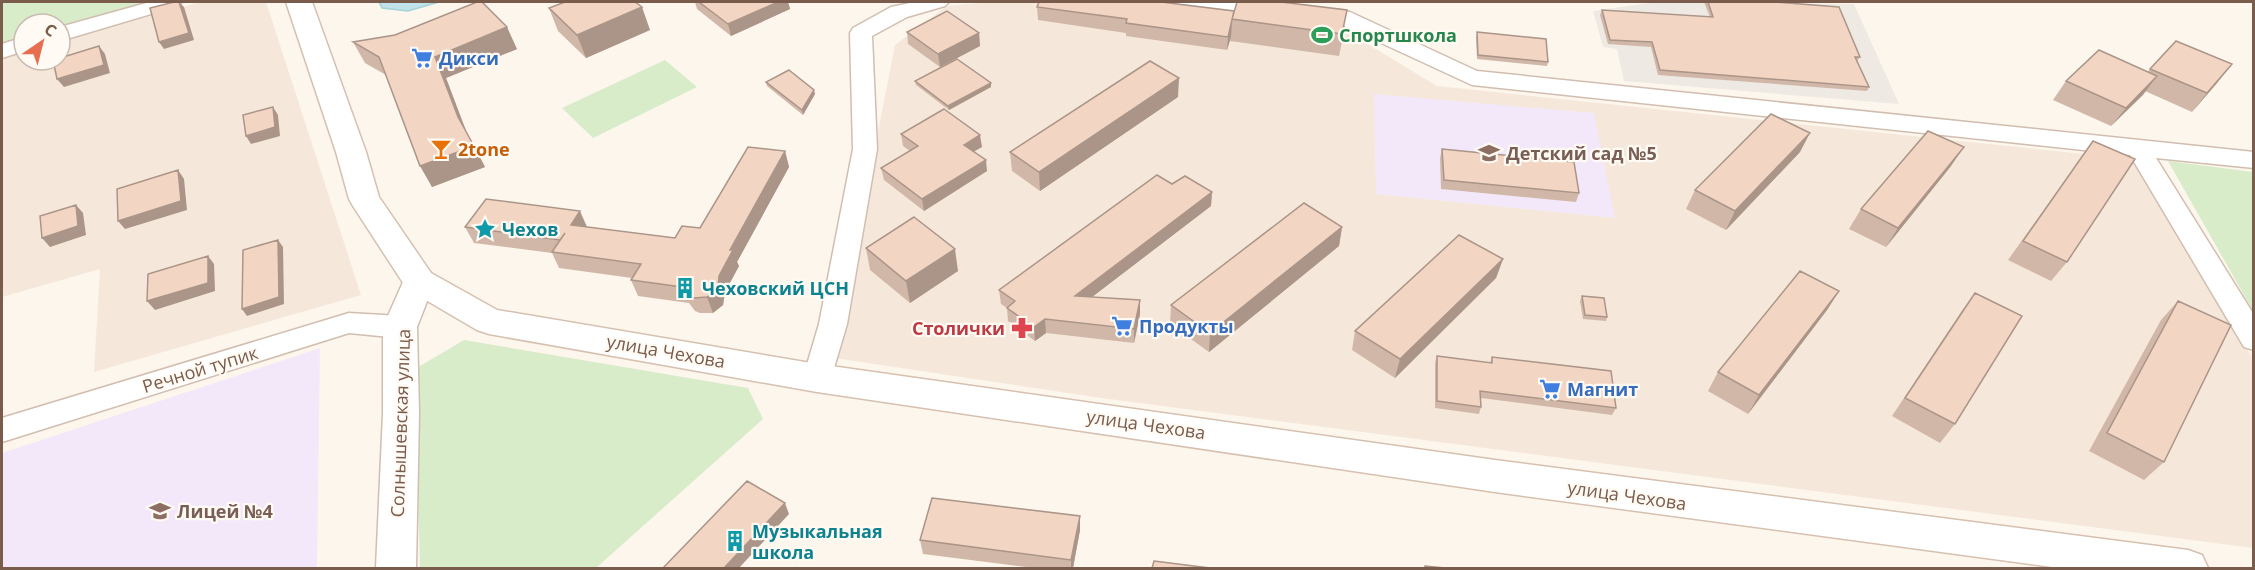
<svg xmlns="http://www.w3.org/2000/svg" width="2255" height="570" font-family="'Open Sans',sans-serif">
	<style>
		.residential { fill: #f5e8da }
		.industrial { fill: #efe9e4 }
		.education { fill: #f3e8fa }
		.green { fill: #d8ecc9 }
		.water { fill: #bfe3e8; stroke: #a5d3da; stroke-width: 1.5 }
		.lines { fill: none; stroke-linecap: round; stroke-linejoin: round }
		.minor-casing { stroke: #d1beb0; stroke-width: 3 }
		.tertiary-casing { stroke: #d1beb0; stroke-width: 3 }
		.secondary-casing { stroke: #d6c0b0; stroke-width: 3 }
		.minor { fill: #fff; fill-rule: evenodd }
		.tertiary { fill: #fff; fill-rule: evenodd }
		.secondary { fill: #fff; fill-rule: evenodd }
		.wall { fill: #d1b7a8 }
		.shaded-wall { fill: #aa9588 }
		.building { fill: #f3d5c3; stroke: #aa9588; stroke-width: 1.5 }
		.labels { text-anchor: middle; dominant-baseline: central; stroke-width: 4.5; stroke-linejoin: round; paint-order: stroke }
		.leisure-label { font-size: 18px; font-weight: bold; fill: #27864d; stroke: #fffaf3; text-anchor: start }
		.shop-label { font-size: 18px; font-weight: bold; fill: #366cbe; stroke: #fffaf3; text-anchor: start }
		.food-label { font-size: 18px; font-weight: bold; fill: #c56008; stroke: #fffaf3; text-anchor: start }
		.education-label { font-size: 18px; font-weight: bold; fill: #785e54; stroke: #fffaf3; text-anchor: start }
		.culture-label { font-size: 18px; font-weight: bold; fill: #0d838f; stroke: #fffaf3; text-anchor: start }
		.health-label { font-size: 18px; font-weight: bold; fill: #be3a42; stroke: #fffaf3; text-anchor: end }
		.street-label { font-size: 18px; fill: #7a5c4d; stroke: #fffaf3 }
	</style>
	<rect width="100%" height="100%" fill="#fdf6ec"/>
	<path class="residential" d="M 200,2 L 266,2 L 361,295 L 94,372 L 100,269 L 2,297 L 2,59 L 24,53 L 24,60 L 60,60 L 60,42 Z
		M 991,2 L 1065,2 L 1338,26 L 1437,86 L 2132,159 L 2253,359 L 2253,548 L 1101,398 L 834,358 L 895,45 L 947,6 Z"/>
	<path class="industrial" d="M 1656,2 L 1854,4 L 1899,104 L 1624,81 L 1617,49 L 1603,47 L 1593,11 Z"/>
	<path class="education" d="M 1374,94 L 1594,113 L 1615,218 L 1376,194 Z
		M 320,348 L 317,568 L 2,568 L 2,453 Z"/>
	<path class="green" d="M 2,2 L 151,2 L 60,27 L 60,24 L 24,24 L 24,37 L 2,43 Z
		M 665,60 L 697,87 L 593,138 L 562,108 Z
		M 2168,161 L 2253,172 L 2253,311 Z
		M 464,340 L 748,388 L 763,419 L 596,568 L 420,568 L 415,369 Z"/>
	<path class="water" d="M 379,2 L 439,2 L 408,11 L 382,8 Z"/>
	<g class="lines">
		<defs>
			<path id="minor" d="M 150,2 L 182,2 L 178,6 L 60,41 L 60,27 Z
				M 915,2 L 949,2 L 945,6 L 907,17 L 872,36 L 877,149 L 847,324 L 831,378 L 827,386 L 817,389 L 807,386 L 803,378 L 819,324 L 853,149 L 850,33 L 853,28 L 891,7 Z
				M 1169,2 C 1204,2 1244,0 1279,5 L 1282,10 L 1279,15 L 1271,16 L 1179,8 L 1172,6 Z
				M 1309,8 L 1350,12 L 1477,71 L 2254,152 L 2254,168 L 2156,158 L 2254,315 L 2254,350 L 2244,347 L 2130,155 L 1472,85 L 1338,23 L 1301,19 L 1298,14 L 1301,9 Z
				M 24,37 L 24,51 L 2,58 L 2,44 Z
				M 349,313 L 400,316 L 410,320 L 414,327 L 410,334 L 400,338 L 349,333 L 2,442 L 2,418 Z"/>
			<path id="tertiary" d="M 419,269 L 431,273 L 435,281 L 417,327 L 419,413 L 416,568 L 376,568 L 383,413 L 383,327 L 407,273 Z"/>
			<path id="secondary" d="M 286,2 L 312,2 L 366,152 L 379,197 L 431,273 L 497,310 L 817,364 L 1495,460 L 2188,550 L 2202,555 L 2208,568 L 2060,568 L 1495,492 L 817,392 L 489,334 L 477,330 L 407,289 L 353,206 L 349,199 L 336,152 Z"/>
		</defs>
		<use href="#minor" class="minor-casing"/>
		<use href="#tertiary" class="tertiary-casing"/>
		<use href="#secondary" class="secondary-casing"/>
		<use href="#minor" class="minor"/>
		<use href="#tertiary" class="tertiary"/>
		<use href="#secondary" class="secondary"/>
	</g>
	<path class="wall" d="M 695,2 L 788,2 L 790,9 L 731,36 L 697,9 Z
		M 1161,2 L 1344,32 L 1339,56 L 1230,41 L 1231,37 L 1227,50 L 1126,36 L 1126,33 L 1038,20 L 1037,7 Z
		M 1704,2 L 1775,2 L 1860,57 L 1857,61 L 1869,87 L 1867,91 L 1658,75 L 1651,47 L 1608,44 L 1600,15 L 1602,10 L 1710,17 Z
		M 549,8 L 650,30 L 586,58 L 558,31 Z
		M 907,32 L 979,33 L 980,46 L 940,67 L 908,44 Z
		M 1477,32 L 1548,62 L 1547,66 L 1477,59 L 1476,37 Z
		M 353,42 L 517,49 L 446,78 L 467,133 L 485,167 L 432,187 L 386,75 L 365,63 Z
		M 2150,69 L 2217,83 L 2192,112 L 2145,91 L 2111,126 L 2053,100 L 2066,81 L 2148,72 Z
		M 915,81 L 991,83 L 991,87 L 949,110 L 916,85 Z
		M 766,82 L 815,94 L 803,115 L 767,86 Z
		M 1178,97 L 1040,191 L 1012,171 L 1010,152 Z
		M 901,134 L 982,147 L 974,151 L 987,171 L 924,211 L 884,180 L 881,168 L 910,151 L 903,146 Z
		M 2093,141 L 2067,262 L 2051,281 L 2008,260 Z
		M 1442,149 L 1579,193 L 1576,202 L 1441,189 L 1440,158 Z
		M 785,151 L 789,167 L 737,262 L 739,266 L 725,292 L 723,305 L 713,313 L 700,313 L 695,311 L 689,303 L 638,296 L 631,280 L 632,278 L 559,268 L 552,253 L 474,243 L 465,227 L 587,227 L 675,238 L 700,228 Z
		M 1800,152 L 1726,230 L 1686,209 L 1695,190 Z
		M 1951,166 L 1886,247 L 1849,229 L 1861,209 Z
		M 1172,184 L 1212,192 L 1211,206 L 1092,297 L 1140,300 L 1140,314 L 1134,343 L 1046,333 L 1035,341 L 1008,321 L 1007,308 L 1001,304 L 999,290 Z
		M 1342,227 L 1339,246 L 1209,352 L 1170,324 L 1171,305 Z
		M 866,248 L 958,271 L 910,303 L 870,270 Z
		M 1503,259 L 1496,278 L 1395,378 L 1352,350 L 1355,331 Z
		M 1839,291 L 1827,310 L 1748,414 L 1708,391 L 1718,372 Z
		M 1975,293 L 1955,424 L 1940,443 L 1892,416 L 1961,312 Z
		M 1582,296 L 1607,317 L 1606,321 L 1583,319 L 1580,301 Z
		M 2178,301 L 2164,462 L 2144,480 L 2089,451 L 2161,320 Z
		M 1437,356 L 1490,363 L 1492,357 L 1616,408 L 1612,415 L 1481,398 L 1481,407 L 1479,414 L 1435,408 L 1435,363 Z
		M 1080,516 L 1080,530 L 1073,568 L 1034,568 L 923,554 L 920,540 Z"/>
	<path class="shaded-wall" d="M 179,2 L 184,7 L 194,40 L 164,49 L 159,42 Z
		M 778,2 L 788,2 L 790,9 L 731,36 L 728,24 Z
		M 642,7 L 650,30 L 586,58 L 577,35 Z
		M 1232,23 L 1231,37 L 1227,50 L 1228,37 Z
		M 507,27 L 517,49 L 446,78 L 469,139 L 458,117 L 435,57 Z
		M 979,33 L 980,46 L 940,67 L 938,54 Z
		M 99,46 L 105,54 L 110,73 L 64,87 L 57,79 Z
		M 2232,64 L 2217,83 L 2192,112 L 2207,93 Z
		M 2157,76 L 2143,95 L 2111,126 L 2126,108 Z
		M 1179,78 L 1178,97 L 1040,191 L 1039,172 Z
		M 991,83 L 991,87 L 949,110 L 948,106 Z
		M 814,90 L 815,94 L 803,115 L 802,110 Z
		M 273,107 L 278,115 L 280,136 L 251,144 L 246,136 Z
		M 1810,133 L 1800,152 L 1726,230 L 1735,211 Z
		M 980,135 L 982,147 L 966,156 L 964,145 Z
		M 474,146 L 485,167 L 432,187 L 420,166 Z
		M 1964,147 L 1951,166 L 1886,247 L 1898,228 Z
		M 785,151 L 789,167 L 737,262 L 739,266 L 725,292 L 723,305 L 713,313 L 707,297 L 719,276 L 730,250 Z
		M 986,160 L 987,171 L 924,211 L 922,199 Z
		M 178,170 L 184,179 L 187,210 L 125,229 L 118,221 Z
		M 1212,192 L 1211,206 L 1075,310 L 1075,296 Z
		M 76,205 L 83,213 L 86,235 L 50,247 L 42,238 Z
		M 580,211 L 587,227 L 571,225 Z
		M 1342,227 L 1339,246 L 1209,352 L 1210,333 Z
		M 278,240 L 283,247 L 284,304 L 247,316 L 242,309 Z
		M 955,249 L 958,271 L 910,303 L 906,281 Z
		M 208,256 L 214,264 L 215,291 L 155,310 L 147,301 Z
		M 1503,259 L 1496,278 L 1395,378 L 1400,359 Z
		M 1839,291 L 1827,310 L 1748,414 L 1759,395 Z
		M 1140,300 L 1140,314 L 1134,343 L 1134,329 Z
		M 1045,319 L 1046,333 L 1035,341 L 1034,327 Z
		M 785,503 L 789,514 L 739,568 L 724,568 Z
		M 1080,516 L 1080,530 L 1073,568 L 1071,568 L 1071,560 Z"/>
	<path class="building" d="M 174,2 L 179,2 L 189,33 L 159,42 L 150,8 Z
		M 477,2 L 482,2 L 507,27 L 435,57 L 458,117 L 474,146 L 420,166 L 379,57 L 353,42 L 395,35 Z
		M 565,2 L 635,2 L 642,7 L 577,35 L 549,8 Z
		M 699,2 L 778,2 L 728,24 Z
		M 1039,2 L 1161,2 L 1234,11 L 1228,37 L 1126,23 L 1127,19 L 1037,7 Z
		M 1237,2 L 1281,2 L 1347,10 L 1342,34 L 1232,19 Z
		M 1708,2 L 1775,2 L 1839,7 L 1860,57 L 1855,57 L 1869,87 L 1660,70 L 1652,42 L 1610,40 L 1602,10 L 1713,17 Z
		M 947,11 L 979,33 L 938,54 L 907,32 Z
		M 1477,32 L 1546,39 L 1548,62 L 1478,55 Z
		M 2176,41 L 2232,64 L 2207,93 L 2150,69 Z
		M 99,46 L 104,65 L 57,79 L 53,60 L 60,60 L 60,58 Z
		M 2099,50 L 2157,76 L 2126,108 L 2066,81 Z
		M 957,59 L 991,83 L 948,106 L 915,81 Z
		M 1150,61 L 1179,78 L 1039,172 L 1010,152 Z
		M 789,70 L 814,90 L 802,110 L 766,82 Z
		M 273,107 L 275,127 L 246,136 L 243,115 Z
		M 944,109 L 980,135 L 964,145 L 986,160 L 922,199 L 881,168 L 918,146 L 901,134 Z
		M 1771,114 L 1810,133 L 1735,211 L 1695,190 Z
		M 1928,131 L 1964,147 L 1898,228 L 1861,209 Z
		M 2093,141 L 2135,159 L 2067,262 L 2023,241 Z
		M 748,147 L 785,151 L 730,250 L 733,250 L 719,276 L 718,289 L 707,297 L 694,298 L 689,295 L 682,287 L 631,280 L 641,264 L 552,252 L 565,233 L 560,240 L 465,227 L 486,199 L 580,211 L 571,225 L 675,238 L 682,226 L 700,228 Z
		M 1442,149 L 1574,162 L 1579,193 L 1444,180 Z
		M 178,170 L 181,201 L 118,221 L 117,189 Z
		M 1157,175 L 1172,184 L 1185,176 L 1212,192 L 1075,296 L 1140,300 L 1134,329 L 1045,319 L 1034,327 L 1007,308 L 1015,301 L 999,290 Z
		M 1304,203 L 1342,227 L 1210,333 L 1171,305 Z
		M 76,205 L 78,226 L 42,238 L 40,216 Z
		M 914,217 L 955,249 L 906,281 L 866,248 Z
		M 1459,235 L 1503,259 L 1400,359 L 1355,331 Z
		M 278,240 L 279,297 L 242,309 L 243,250 Z
		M 208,256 L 208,283 L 147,301 L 148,274 Z
		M 1800,271 L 1839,291 L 1759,395 L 1718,372 Z
		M 1975,293 L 2022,316 L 1955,424 L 1905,398 Z
		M 1582,296 L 1604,298 L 1607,317 L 1585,315 Z
		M 2178,301 L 2231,325 L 2164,462 L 2107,433 Z
		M 1437,356 L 1492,363 L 1492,357 L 1611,371 L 1616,408 L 1480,391 L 1481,407 L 1437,401 Z
		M 747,481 L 785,503 L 724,568 L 663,568 Z
		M 932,498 L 1080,516 L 1071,560 L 920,540 Z
		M 1154,561 L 1210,568 L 1152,568 Z
		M 1425,566 L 1445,568 L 1425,568 Z"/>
	<defs>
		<symbol id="stadium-bare" viewBox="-9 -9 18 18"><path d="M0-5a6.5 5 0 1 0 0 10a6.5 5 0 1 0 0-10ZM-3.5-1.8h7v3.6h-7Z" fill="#2e9e5b" stroke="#fffaf3" stroke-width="2.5" paint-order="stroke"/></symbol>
		<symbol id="supermarket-bare" viewBox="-9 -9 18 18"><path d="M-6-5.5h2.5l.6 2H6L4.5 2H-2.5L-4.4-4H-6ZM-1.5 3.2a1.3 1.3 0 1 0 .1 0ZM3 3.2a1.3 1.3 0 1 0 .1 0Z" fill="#3f7fe0" stroke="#fffaf3" stroke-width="2.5" paint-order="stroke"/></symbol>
		<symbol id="bar-bare" viewBox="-9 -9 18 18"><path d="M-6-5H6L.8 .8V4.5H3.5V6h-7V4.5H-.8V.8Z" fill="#e8710a" stroke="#fffaf3" stroke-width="2.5" paint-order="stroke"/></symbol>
		<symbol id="school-bare" viewBox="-9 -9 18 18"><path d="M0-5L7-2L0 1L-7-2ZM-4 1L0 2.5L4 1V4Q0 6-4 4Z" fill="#8d6e63" stroke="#fffaf3" stroke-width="2.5" paint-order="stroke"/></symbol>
		<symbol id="sight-bare" viewBox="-9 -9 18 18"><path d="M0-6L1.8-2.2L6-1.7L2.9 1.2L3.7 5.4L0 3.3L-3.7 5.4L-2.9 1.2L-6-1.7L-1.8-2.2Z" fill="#0f9aa8" stroke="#fffaf3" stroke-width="2.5" paint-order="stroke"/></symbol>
		<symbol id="building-bare" viewBox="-9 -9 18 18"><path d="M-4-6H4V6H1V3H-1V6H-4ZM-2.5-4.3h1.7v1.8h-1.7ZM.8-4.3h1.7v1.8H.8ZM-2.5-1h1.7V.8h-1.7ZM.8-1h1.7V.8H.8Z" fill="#0f9aa8" stroke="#fffaf3" stroke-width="2.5" paint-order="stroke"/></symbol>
		<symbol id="pharmacy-bare" viewBox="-9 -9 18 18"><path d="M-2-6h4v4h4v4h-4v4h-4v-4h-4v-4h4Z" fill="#e0444e" stroke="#fffaf3" stroke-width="2.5" paint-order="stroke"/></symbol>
	</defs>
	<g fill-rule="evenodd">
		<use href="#stadium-bare" x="1307" y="20" width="30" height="30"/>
		<use href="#supermarket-bare" x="407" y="43" width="30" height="30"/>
		<use href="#bar-bare" x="426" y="134" width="30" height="30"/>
		<use href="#school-bare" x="1474" y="138" width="30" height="30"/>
		<use href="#sight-bare" x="470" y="214" width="30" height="30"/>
		<use href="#building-bare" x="670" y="273" width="30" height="30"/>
		<use href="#supermarket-bare" x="1107" y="311" width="30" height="30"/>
		<use href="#pharmacy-bare" x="1007" y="313" width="30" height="30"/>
		<use href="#supermarket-bare" x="1535" y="374" width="30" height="30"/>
		<use href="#school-bare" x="145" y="496" width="30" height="30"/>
		<use href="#building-bare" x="720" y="526" width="30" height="30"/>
	</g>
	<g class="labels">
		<g class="leisure-label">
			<text x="1339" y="35">Спортшкола</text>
		</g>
		<g class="shop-label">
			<text x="439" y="58">Дикси</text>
			<text x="1139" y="326">Продукты</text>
			<text x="1567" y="389">Магнит</text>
		</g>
		<g class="food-label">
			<text x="458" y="149">2tone</text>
		</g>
		<g class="education-label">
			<text x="1506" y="153">Детский сад №5</text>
			<text x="177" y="511">Лицей №4</text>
		</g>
		<g class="culture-label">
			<text x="502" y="229">Чехов</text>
			<text x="702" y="288">Чеховский ЦСН</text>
			<text x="752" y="531">Музыкальная<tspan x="752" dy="21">школа</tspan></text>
		</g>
		<g class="health-label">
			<text x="1005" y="328">Столички</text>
		</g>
		<g class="street-label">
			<text transform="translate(666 351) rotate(10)">улица Чехова</text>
			<text transform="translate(200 369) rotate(-17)">Речной тупик</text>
			<text transform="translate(400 423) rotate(-88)">Солнышевская улица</text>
			<text transform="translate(1146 424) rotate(8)">улица Чехова</text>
			<text transform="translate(1627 495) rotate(8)">улица Чехова</text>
		</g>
	</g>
	<rect width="2255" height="570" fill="none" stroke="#7a5c4d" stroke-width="6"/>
	<g transform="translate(42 42) rotate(35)"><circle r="28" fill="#fffaf3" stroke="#cabbb1" stroke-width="1.5"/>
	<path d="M0-4.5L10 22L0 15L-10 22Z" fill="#e76f51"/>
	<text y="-9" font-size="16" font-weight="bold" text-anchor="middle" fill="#7a5c4d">С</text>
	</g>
</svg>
